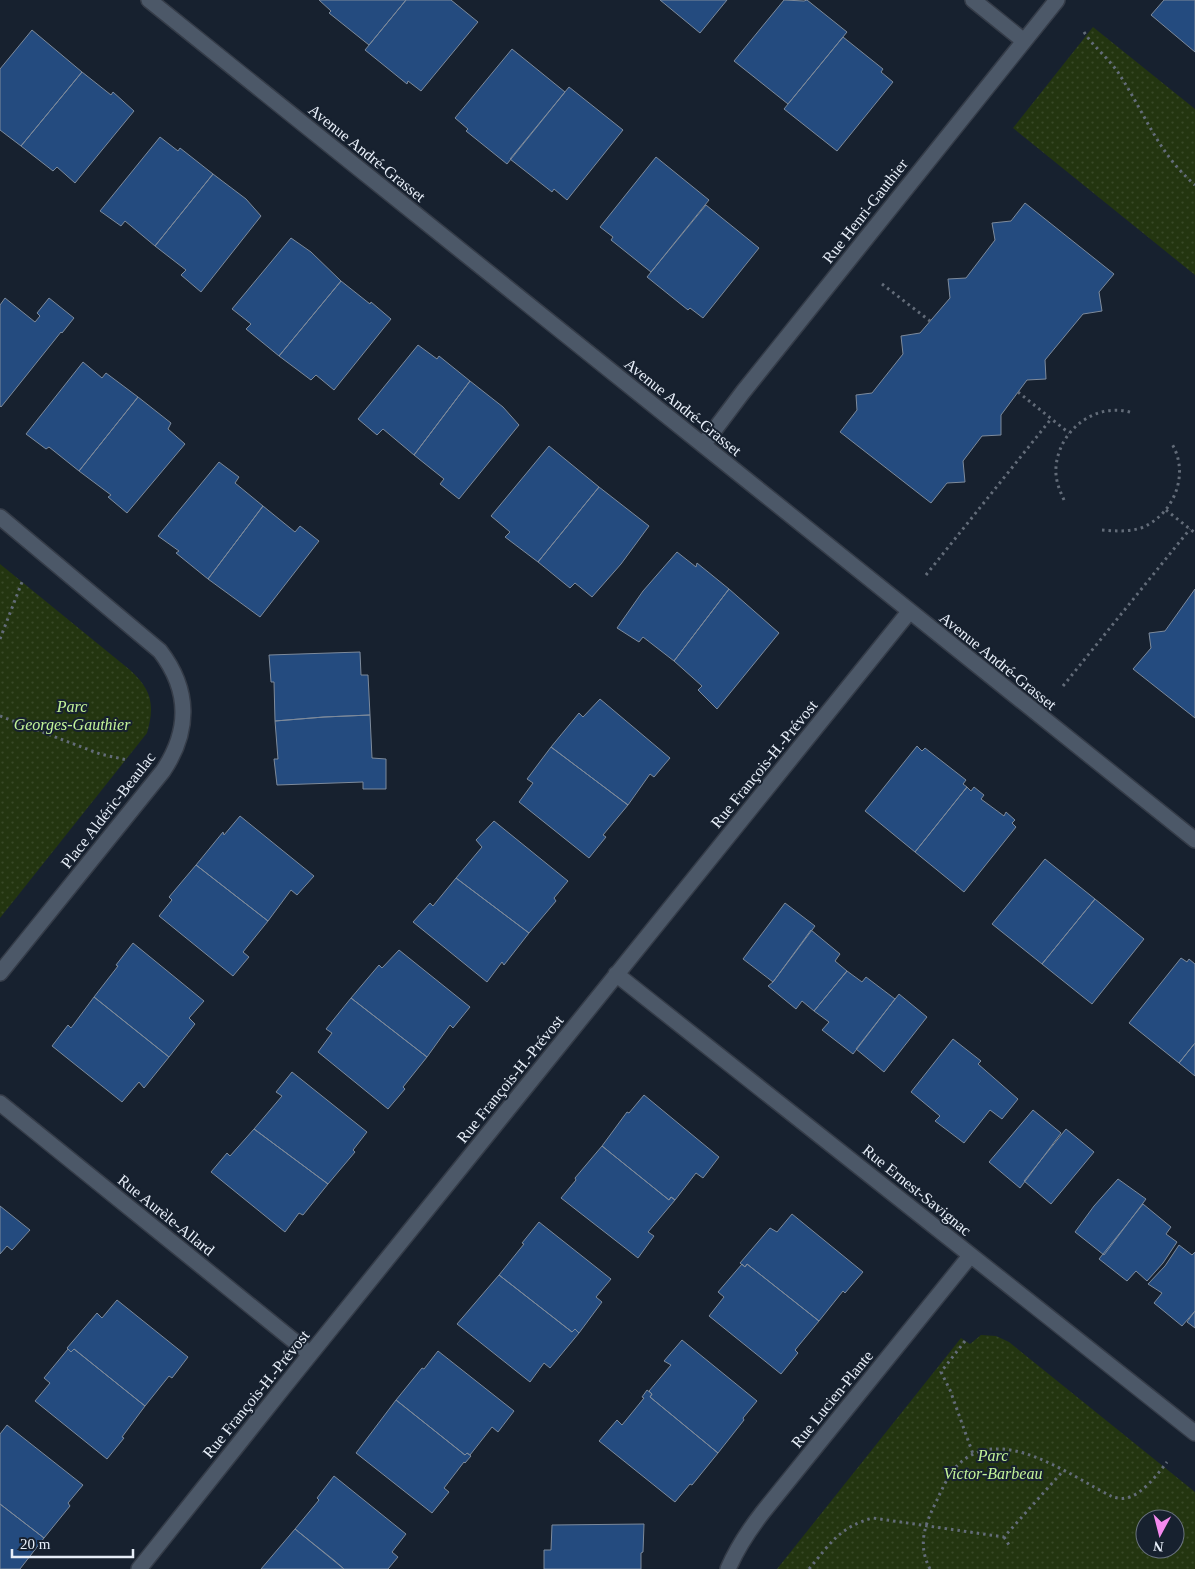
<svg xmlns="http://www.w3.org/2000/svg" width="1195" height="1569" font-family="Georgia,serif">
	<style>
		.park { fill: url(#park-dots); fill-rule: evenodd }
		.building { fill: #244b7f; stroke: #7d8a9b }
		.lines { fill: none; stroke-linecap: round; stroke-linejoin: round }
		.street-casing { stroke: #353c48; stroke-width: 18 }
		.path { stroke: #636c79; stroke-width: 3; stroke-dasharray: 2.5 4; stroke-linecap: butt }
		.street { stroke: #4c5868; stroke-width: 15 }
		.labels { text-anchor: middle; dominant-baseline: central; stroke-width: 4; stroke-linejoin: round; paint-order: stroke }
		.street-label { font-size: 16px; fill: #e7eef8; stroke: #17212f }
		.park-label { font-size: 16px; font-style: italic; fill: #c3f499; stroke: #17212f }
	</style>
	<defs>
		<pattern id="park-dots" width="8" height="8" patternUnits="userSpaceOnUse" patternTransform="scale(1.25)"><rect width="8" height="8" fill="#233510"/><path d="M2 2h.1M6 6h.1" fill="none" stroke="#384928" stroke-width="1.8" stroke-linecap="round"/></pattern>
	</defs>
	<rect width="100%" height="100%" fill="#17212f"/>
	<path class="park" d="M 1093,27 L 1195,109 L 1195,275 L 1013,128 Z
		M 0,564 L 130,670 C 152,690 155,705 147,733 L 0,918 Z
		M 981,1335 L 996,1336 L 1009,1342 L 1195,1492 L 1195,1569 L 777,1569 L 961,1338 L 970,1344 ZM 1145,1519 L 1175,1519 L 1175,1549 L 1145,1549 Z"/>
	<path class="building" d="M 319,0 L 406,0 L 369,45 L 329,13 L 331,11 Z
		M 406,0 L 451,0 L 478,22 L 421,91 L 408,81 L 407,84 L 365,50 Z
		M 660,0 L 727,0 L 700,33 Z
		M 784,0 L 804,1 L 807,0 L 847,32 L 788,104 L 734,61 Z
		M 1164,0 L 1195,0 L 1195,52 L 1151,15 Z
		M 32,30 L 82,72 L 21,146 L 0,130 L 0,69 Z
		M 843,37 L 883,69 L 881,72 L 893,82 L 837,151 L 784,109 Z
		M 512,49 L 565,92 L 507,164 L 466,131 L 468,129 L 455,118 Z
		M 82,72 L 111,95 L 113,92 L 134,111 L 75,183 L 57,167 L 53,171 L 21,146 Z
		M 569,87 L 623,130 L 567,200 L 554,189 L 552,192 L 510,159 Z
		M 160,137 L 178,151 L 180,148 L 213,174 L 155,246 L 125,221 L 121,226 L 100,211 Z
		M 656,157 L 709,200 L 651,272 L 611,240 L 613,237 L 600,227 Z
		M 213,174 L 246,199 L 261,216 L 201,292 L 181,275 L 186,270 L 155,246 Z
		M 1025,203 L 1114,274 L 1099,292 L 1102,311 L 1083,314 L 1045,360 L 1046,379 L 1027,380 L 1001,415 L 1001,435 L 982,436 L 963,461 L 965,482 L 947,483 L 931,503 L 840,432 L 857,410 L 856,395 L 872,393 L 903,354 L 901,336 L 920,333 L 950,298 L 948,279 L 966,278 L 995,240 L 992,223 L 1011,221 Z
		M 706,205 L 759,248 L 703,318 L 690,308 L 688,310 L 647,277 Z
		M 291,238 L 311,252 L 341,281 L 279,356 L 246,329 L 251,324 L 232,309 Z
		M 341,281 L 370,304 L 371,302 L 391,319 L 334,390 L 316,375 L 311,380 L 279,356 Z
		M 5,298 L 35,322 L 40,316 L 37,313 L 49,298 L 74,318 L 62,333 L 61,332 L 1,407 L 0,406 L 0,305 Z
		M 418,345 L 437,359 L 439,356 L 470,381 L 414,455 L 383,429 L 377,435 L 358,419 Z
		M 83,362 L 102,378 L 106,373 L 138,397 L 79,471 L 49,447 L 46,449 L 26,434 Z
		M 470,381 L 503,407 L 519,425 L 459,499 L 440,484 L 444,479 L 414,455 Z
		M 138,397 L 171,423 L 168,429 L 185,444 L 127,513 L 108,497 L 111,495 L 79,471 Z
		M 549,446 L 599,487 L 538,562 L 505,537 L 510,532 L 491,516 Z
		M 219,462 L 239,477 L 235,483 L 263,506 L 208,579 L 176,553 L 179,551 L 158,536 Z
		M 599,487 L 649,526 L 621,564 L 592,597 L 575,583 L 570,588 L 538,562 Z
		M 263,506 L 295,532 L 300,526 L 319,541 L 260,617 L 208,579 Z
		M 677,552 L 696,567 L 697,563 L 729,589 L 674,661 L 643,637 L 639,642 L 617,628 L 643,591 Z
		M 729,589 L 779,633 L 717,709 L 698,690 L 702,686 L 674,661 Z
		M 1195,589 L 1195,718 L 1133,669 L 1151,648 L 1149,633 L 1165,631 Z
		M 360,652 L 361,675 L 368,675 L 370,715 L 324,717 L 275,721 L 274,682 L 271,682 L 269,655 Z
		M 600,699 L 670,758 L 654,777 L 650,774 L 628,805 L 551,747 L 579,713 L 583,717 Z
		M 370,715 L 372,758 L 386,759 L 386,789 L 363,789 L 363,782 L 277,785 L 274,759 L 278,759 L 275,721 L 324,717 Z
		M 917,746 L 922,751 L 925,748 L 966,780 L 963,784 L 967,787 L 915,852 L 865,811 Z
		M 551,747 L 628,805 L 603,835 L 606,837 L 589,858 L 519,802 L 533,783 L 527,779 Z
		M 967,787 L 971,791 L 974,787 L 984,795 L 981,799 L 1004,816 L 1006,812 L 1015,820 L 1012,823 L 1016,827 L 964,892 L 915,852 Z
		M 240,816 L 314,876 L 297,895 L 291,890 L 268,921 L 196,865 L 223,832 L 224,835 Z
		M 494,821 L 568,881 L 554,898 L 556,901 L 529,933 L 456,878 L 482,847 L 476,840 Z
		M 1045,859 L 1095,899 L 1042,964 L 992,924 Z
		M 196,865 L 268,921 L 243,952 L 249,957 L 233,976 L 159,916 L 172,900 L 169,897 Z
		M 456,878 L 529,933 L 504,965 L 502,962 L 487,982 L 413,922 L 430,903 L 433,906 Z
		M 1095,899 L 1144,939 L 1092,1004 L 1042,964 Z
		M 785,903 L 815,926 L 773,982 L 743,959 Z
		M 811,930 L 840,954 L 835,961 L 847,971 L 814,1011 L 802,1001 L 796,1009 L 768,986 L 773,982 Z
		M 133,943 L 204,1001 L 189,1018 L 195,1024 L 169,1057 L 94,997 L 118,966 L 116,965 Z
		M 399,950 L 470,1007 L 453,1028 L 450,1025 L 427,1057 L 351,998 L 379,965 L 382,968 Z
		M 1181,958 L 1187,962 L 1189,959 L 1195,964 L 1195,1043 L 1179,1063 L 1129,1023 Z
		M 847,971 L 862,982 L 866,977 L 895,999 L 853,1054 L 822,1030 L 829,1022 L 814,1011 Z
		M 899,994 L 927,1017 L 884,1072 L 856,1049 Z
		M 94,997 L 169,1057 L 144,1088 L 139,1082 L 122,1102 L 52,1046 L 68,1025 L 71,1028 Z
		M 351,998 L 427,1057 L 403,1087 L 405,1089 L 388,1109 L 318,1052 L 332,1033 L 326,1029 Z
		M 953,1039 L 981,1061 L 978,1064 L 1018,1099 L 1002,1119 L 990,1110 L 964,1143 L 935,1121 L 940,1116 L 911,1092 Z
		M 1195,1043 L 1195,1076 L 1179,1063 Z
		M 292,1072 L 367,1132 L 353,1150 L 355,1152 L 328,1184 L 254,1129 L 282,1096 L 276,1092 Z
		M 644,1095 L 719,1157 L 703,1178 L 696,1173 L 675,1200 L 671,1197 L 669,1200 L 602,1146 L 627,1112 L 629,1113 Z
		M 1033,1110 L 1061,1133 L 1020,1188 L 989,1162 Z
		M 254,1129 L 328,1184 L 303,1215 L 299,1213 L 285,1232 L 211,1172 L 227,1153 L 230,1156 Z
		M 1066,1129 L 1094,1152 L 1051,1204 L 1024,1181 Z
		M 602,1146 L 669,1200 L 671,1197 L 675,1200 L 648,1232 L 654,1236 L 638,1258 L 561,1198 L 576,1180 L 575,1178 Z
		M 1118,1179 L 1146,1199 L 1104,1255 L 1075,1232 L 1094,1206 Z
		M 1143,1204 L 1171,1227 L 1166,1234 L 1177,1242 L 1163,1263 L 1147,1281 L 1136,1271 L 1127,1281 L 1099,1259 Z
		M 0,1206 L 30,1230 L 12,1250 L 7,1246 L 0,1254 Z
		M 792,1214 L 863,1272 L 845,1293 L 843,1291 L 819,1321 L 747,1264 L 745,1267 L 740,1263 L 770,1228 L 777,1232 Z
		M 539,1222 L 611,1279 L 596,1297 L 602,1302 L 579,1333 L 575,1329 L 572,1332 L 499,1275 L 524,1244 L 522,1243 Z
		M 1179,1245 L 1192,1255 L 1195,1252 L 1195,1311 L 1182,1326 L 1154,1303 L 1162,1293 L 1148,1284 L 1165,1266 Z
		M 742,1264 L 745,1267 L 747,1264 L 819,1321 L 795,1350 L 798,1353 L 781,1374 L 709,1316 L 724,1297 L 718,1292 Z
		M 499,1275 L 572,1332 L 575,1329 L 579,1333 L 550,1368 L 544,1363 L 530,1382 L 457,1324 Z
		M 117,1300 L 188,1357 L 172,1378 L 169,1376 L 145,1406 L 74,1349 L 71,1352 L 67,1348 L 97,1313 L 102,1318 Z
		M 1195,1311 L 1195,1328 L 1187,1322 Z
		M 682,1340 L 757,1401 L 743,1418 L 744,1420 L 718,1453 L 650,1397 L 652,1394 L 649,1391 L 671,1365 L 664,1361 Z
		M 68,1349 L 71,1352 L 74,1349 L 145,1406 L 122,1437 L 124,1438 L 107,1459 L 35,1401 L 50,1383 L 44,1378 Z
		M 438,1351 L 514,1411 L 498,1432 L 492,1427 L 470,1455 L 467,1453 L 465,1455 L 396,1400 L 422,1368 L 424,1369 Z
		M 647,1390 L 652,1394 L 650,1397 L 718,1453 L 692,1485 L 690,1484 L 675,1502 L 599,1441 L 617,1420 L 622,1425 L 644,1398 L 642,1397 Z
		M 396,1400 L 465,1455 L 467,1453 L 471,1456 L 465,1463 L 464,1462 L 444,1488 L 449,1492 L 432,1513 L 356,1453 Z
		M 7,1425 L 83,1485 L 68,1503 L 70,1506 L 44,1538 L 0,1504 L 0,1434 Z
		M 334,1476 L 406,1534 L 392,1552 L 398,1557 L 388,1569 L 344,1569 L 295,1529 L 319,1500 L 317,1498 Z
		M 0,1504 L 44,1538 L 20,1569 L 0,1569 Z
		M 644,1524 L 643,1552 L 641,1553 L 641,1569 L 544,1569 L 544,1550 L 551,1550 L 552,1525 Z
		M 295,1529 L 335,1561 L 344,1569 L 261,1569 Z"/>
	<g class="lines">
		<defs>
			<path id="street" d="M 149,0 L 1195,840
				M 973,0 L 1024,41
				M 703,445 L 743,392 L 1057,0
				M 0,517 L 160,651 C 190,690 190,731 163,771 L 0,973
				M 616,974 L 1195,1433
				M 0,1103 L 310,1354
				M 139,1569 L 283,1388 L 909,612
				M 728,1569 C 737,1548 749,1530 763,1512 L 970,1256"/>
		</defs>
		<use href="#street" class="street-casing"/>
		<path class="path" d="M 1084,32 C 1094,48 1111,60 1121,77 C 1146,116 1159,154 1195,185
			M 882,284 L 930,321
			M 1018,392 L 1069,433
			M 1064,500 C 1059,489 1055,479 1056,467 C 1059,429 1097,401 1133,413
			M 1166,510 L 1195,533
			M 1102,530 C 1115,531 1128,532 1141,528 C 1174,515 1190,474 1172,444
			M 926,575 L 1051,419
			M 0,639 L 22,582
			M 1063,686 L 1190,529
			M 0,716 L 100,754 L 127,760
			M 965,1341 L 941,1372 L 950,1390 L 973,1454
			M 1004,1537 L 1009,1545
			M 809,1569 C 830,1544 839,1527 873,1518 L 1004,1537 L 1063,1471
			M 930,1569 C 917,1544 925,1524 937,1500 C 942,1489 948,1476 956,1467 C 999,1420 1071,1477 1113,1497 C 1117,1498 1121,1499 1125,1498 C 1140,1497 1158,1474 1167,1462"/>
		<use href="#street" class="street"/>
	</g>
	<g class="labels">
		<g class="street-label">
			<text transform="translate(367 153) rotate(39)">Avenue André-Grasset</text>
			<text transform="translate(865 211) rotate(-52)">Rue Henri-Gauthier</text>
			<text transform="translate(683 407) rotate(39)">Avenue André-Grasset</text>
			<text transform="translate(998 661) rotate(39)">Avenue André-Grasset</text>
			<text transform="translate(764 764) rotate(-51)">Rue François-H.-Prévost</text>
			<text transform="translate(108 810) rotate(-52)">Place Aldéric-Beaulac</text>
			<text transform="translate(510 1079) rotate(-51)">Rue François-H.-Prévost</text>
			<text transform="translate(917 1190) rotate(39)">Rue Ernest-Savignac</text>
			<text transform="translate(166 1215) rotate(39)">Rue Aurèle-Allard</text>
			<text transform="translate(256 1394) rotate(-51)">Rue François-H.-Prévost</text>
			<text transform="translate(832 1399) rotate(-51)">Rue Lucien-Plante</text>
		</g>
		<g class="park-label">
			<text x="72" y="706">Parc<tspan x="72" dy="18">Georges-Gauthier</tspan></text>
			<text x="993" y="1455">Parc<tspan x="993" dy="18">Victor-Barbeau</tspan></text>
		</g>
	</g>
	<g transform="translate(1160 1534) rotate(187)"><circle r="24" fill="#17212f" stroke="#6a737f"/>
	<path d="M0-4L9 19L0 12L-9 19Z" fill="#f589ee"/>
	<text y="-8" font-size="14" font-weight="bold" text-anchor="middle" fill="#e7eef8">N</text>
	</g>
	<path d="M12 1549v8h121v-8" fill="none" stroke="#e7eef8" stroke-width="2.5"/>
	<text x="20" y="1549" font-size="15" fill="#e7eef8" stroke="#17212f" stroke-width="4" paint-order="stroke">20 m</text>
</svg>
